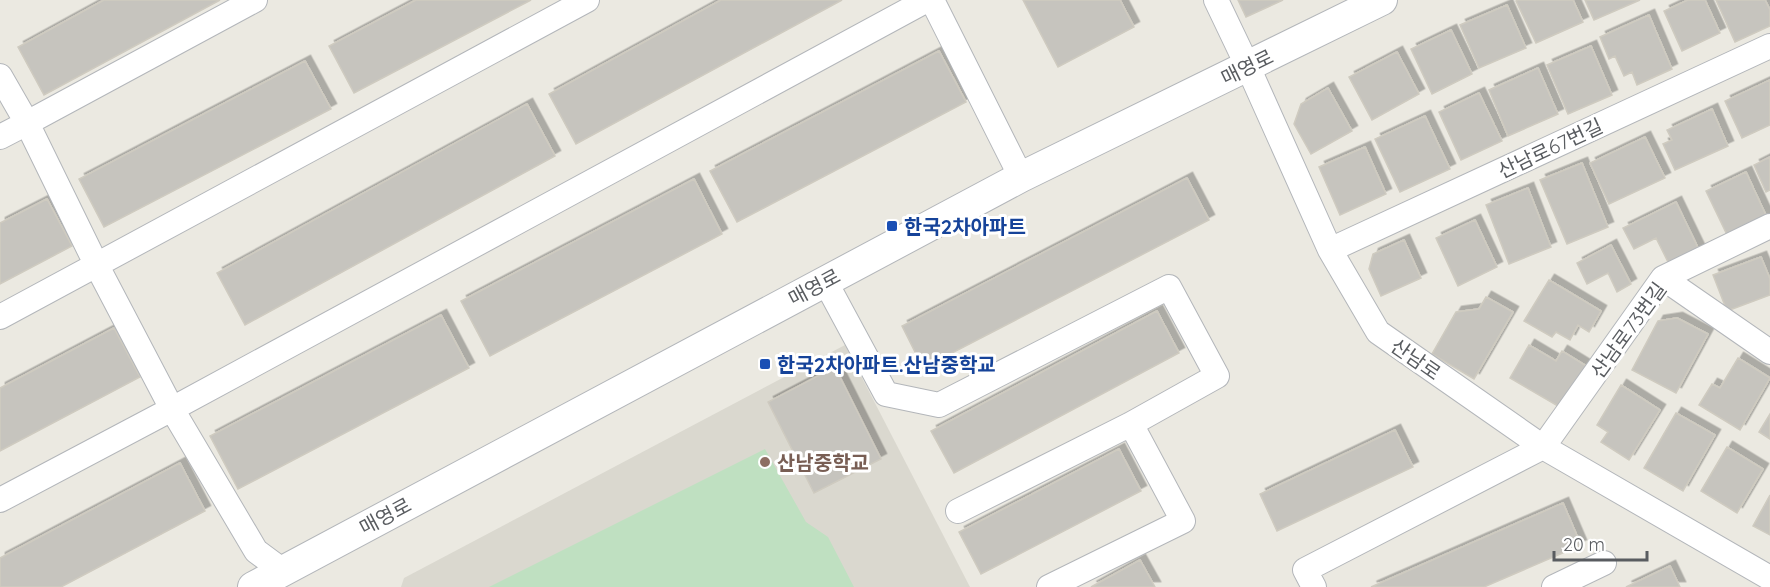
<svg xmlns="http://www.w3.org/2000/svg" width="1770" height="587" font-family="Quicksand,'Noto Sans KR',sans-serif">
	<style>
		.education { fill: #dad8cf }
		.green { fill: #bfe0c1 }
		.building { fill: #c6c4be; stroke: #cfcbc0; stroke-width: 1.5; filter: url(#shadow) }
		.lines { fill: none; stroke-linecap: round; stroke-linejoin: round }
		.minor-casing { stroke: #b3b6ba; stroke-width: 26 }
		.tertiary-casing { stroke: #b3b6ba; stroke-width: 32 }
		.minor { stroke: #fff; stroke-width: 24 }
		.tertiary { stroke: #fff; stroke-width: 30 }
		.transit-dot { fill: #1a4fb4; stroke: #fff; stroke-width: 2 }
		.education-dot { fill: #8d6e63; stroke: #fff; stroke-width: 2 }
		.labels { text-anchor: middle; dominant-baseline: central; stroke-width: 6; stroke-linejoin: round; paint-order: stroke }
		.street-label { font-size: 20px; fill: #595c60; stroke: #fff }
		.transit-label { font-size: 20px; font-weight: bold; fill: #164399; stroke: #fff; text-anchor: start }
		.education-label { font-size: 20px; font-weight: bold; fill: #785e54; stroke: #fff; text-anchor: start }
	</style>
	<defs>
		<filter id="shadow"><feDropShadow dx="5.5" dy="-5.5" stdDeviation="0" flood-color="#0004"/></filter>
	</defs>
	<rect width="100%" height="100%" fill="#ebe9e1"/>
	<path class="education" d="M 845,345 L 970,587 L 401,587 L 404,578 Z"/>
	<path class="green" d="M 765,449 L 806,522 L 828,537 L 854,587 L 489,587 Z"/>
	<path class="building" d="M 104,0 L 220,0 L 44,95 L 18,47 Z
		M 416,0 L 531,0 L 354,93 L 329,46 Z
		M 721,0 L 842,0 L 576,144 L 549,94 Z
		M 1023,0 L 1120,0 L 1134,27 L 1058,67 Z
		M 1238,0 L 1283,0 L 1246,17 Z
		M 1518,0 L 1573,0 L 1583,22 L 1536,43 L 1516,1 Z
		M 1585,0 L 1640,0 L 1594,20 Z
		M 1688,0 L 1705,0 L 1720,33 L 1682,51 L 1664,11 Z
		M 1716,0 L 1765,0 L 1770,10 L 1770,26 L 1735,42 Z
		M 1507,5 L 1526,48 L 1479,68 L 1460,25 Z
		M 1649,15 L 1672,69 L 1637,85 L 1632,72 L 1624,76 L 1615,56 L 1609,59 L 1600,37 Z
		M 1451,30 L 1472,74 L 1432,94 L 1411,49 Z
		M 1591,46 L 1612,95 L 1568,114 L 1547,65 Z
		M 939,51 L 966,102 L 737,222 L 710,171 Z
		M 1397,52 L 1419,94 L 1372,120 L 1349,77 Z
		M 305,61 L 331,109 L 104,227 L 79,179 Z
		M 1538,68 L 1558,114 L 1508,136 L 1489,90 Z
		M 1770,80 L 1770,125 L 1742,138 L 1725,101 Z
		M 1328,88 L 1352,131 L 1311,154 L 1294,124 L 1301,104 Z
		M 1479,93 L 1502,141 L 1461,160 L 1439,112 Z
		M 527,104 L 555,156 L 245,325 L 217,273 Z
		M 1712,109 L 1728,146 L 1675,170 L 1663,144 L 1672,140 L 1667,130 Z
		M 1425,116 L 1450,169 L 1400,192 L 1375,139 Z
		M 1645,137 L 1665,178 L 1609,204 L 1590,163 Z
		M 1365,147 L 1386,194 L 1340,215 L 1319,167 Z
		M 1770,157 L 1770,190 L 1766,192 L 1754,165 Z
		M 1582,163 L 1608,227 L 1567,244 L 1540,180 Z
		M 1746,172 L 1769,222 L 1730,241 L 1706,191 Z
		M 1187,178 L 1209,220 L 923,368 L 902,326 Z
		M 694,179 L 722,234 L 490,356 L 461,301 Z
		M 1528,188 L 1551,247 L 1509,264 L 1486,205 Z
		M 47,199 L 72,246 L 0,284 L 0,223 Z
		M 1676,202 L 1701,254 L 1671,268 L 1656,238 L 1634,249 L 1623,228 Z
		M 1475,220 L 1497,267 L 1458,286 L 1436,238 Z
		M 1404,240 L 1421,278 L 1381,296 L 1369,269 L 1373,254 Z
		M 1611,245 L 1631,284 L 1617,292 L 1608,273 L 1587,284 L 1577,263 Z
		M 1761,257 L 1770,279 L 1770,295 L 1727,311 L 1713,275 Z
		M 1549,280 L 1601,311 L 1589,332 L 1578,325 L 1570,340 L 1556,332 L 1552,337 L 1524,321 Z
		M 1486,297 L 1513,312 L 1474,379 L 1432,354 L 1456,312 L 1479,309 Z
		M 1157,311 L 1179,353 L 954,473 L 931,431 Z
		M 441,315 L 469,368 L 238,489 L 210,436 Z
		M 1677,318 L 1708,334 L 1676,393 L 1632,370 L 1658,321 Z
		M 114,328 L 140,377 L 0,451 L 0,388 Z
		M 1529,345 L 1556,361 L 1562,351 L 1588,367 L 1563,409 L 1510,378 Z
		M 1738,358 L 1770,378 L 1740,430 L 1699,405 L 1712,384 L 1720,388 Z
		M 835,367 L 881,459 L 814,493 L 768,402 Z
		M 1621,385 L 1660,410 L 1629,460 L 1601,442 L 1608,432 L 1597,425 Z
		M 1676,413 L 1715,435 L 1683,491 L 1644,468 Z
		M 1770,414 L 1770,439 L 1759,432 Z
		M 1395,430 L 1413,467 L 1277,531 L 1260,494 Z
		M 1727,447 L 1763,469 L 1737,513 L 1701,491 Z
		M 1119,449 L 1141,491 L 981,574 L 959,532 Z
		M 180,463 L 205,511 L 61,587 L 0,587 L 0,558 Z
		M 1770,495 L 1770,535 L 1753,526 Z
		M 1563,503 L 1581,545 L 1484,587 L 1371,587 Z
		M 1140,560 L 1155,587 L 1091,587 Z
		M 1670,566 L 1680,587 L 1626,587 Z"/>
	<g class="lines">
		<defs>
			<path id="minor" d="M 932,0 L 1021,177
				M 1216,0 L 1248,67 L 1330,250 L 1378,332 L 1543,447 L 1770,578
				M 0,76 L 27,123 L 255,0
				M 0,137 L 27,123 L 96,264 L 172,409 L 256,551 L 283,571
				M 1330,250 L 1770,46
				M 1663,278 L 1770,352
				M 825,281 L 886,394 L 939,405 L 1169,287 L 1217,376 L 1131,424 L 958,511
				M 0,317 L 587,0
				M 0,500 L 172,409 L 927,0
				M 1049,587 L 1183,521 L 1131,424
				M 1314,587 L 1305,570 L 1543,447 L 1663,278 L 1770,226
				M 1554,587 L 1604,563"/>
			<path id="tertiary" d="M 253,587 L 1021,177 L 1382,0"/>
		</defs>
		<use href="#minor" class="minor-casing"/>
		<use href="#tertiary" class="tertiary-casing"/>
		<use href="#minor" class="minor"/>
		<use href="#tertiary" class="tertiary"/>
	</g>
	<g class="transit-dot">
		<rect x="886" y="220" width="12" height="12" rx="3"/>
		<rect x="759" y="358" width="12" height="12" rx="3"/>
	</g>
	<circle class="education-dot" cx="765" cy="462" r="6"/>
	<g class="labels">
		<g class="street-label">
			<text transform="translate(1247 67) rotate(-26)">매영로</text>
			<text transform="translate(1550 148) rotate(-25)">산남로67번길</text>
			<text transform="translate(814 287) rotate(-28)">매영로</text>
			<text transform="translate(1628 330) rotate(-54)">산남로73번길</text>
			<text transform="translate(1416 359) rotate(35)">산남로</text>
			<text transform="translate(385 516) rotate(-28)">매영로</text>
		</g>
		<g class="transit-label">
			<text x="904" y="226">한국2차아파트</text>
			<text x="777" y="364">한국2차아파트.산남중학교</text>
		</g>
		<g class="education-label">
			<text x="777" y="462">산남중학교</text>
		</g>
	</g>
	<path d="M1554 551v9h93v-9" fill="none" stroke="#595c60" stroke-width="3"/>
	<text x="1563" y="551" font-size="18" fill="#595c60" stroke="#ffffff" stroke-width="4.5" paint-order="stroke">20 m</text>
</svg>
